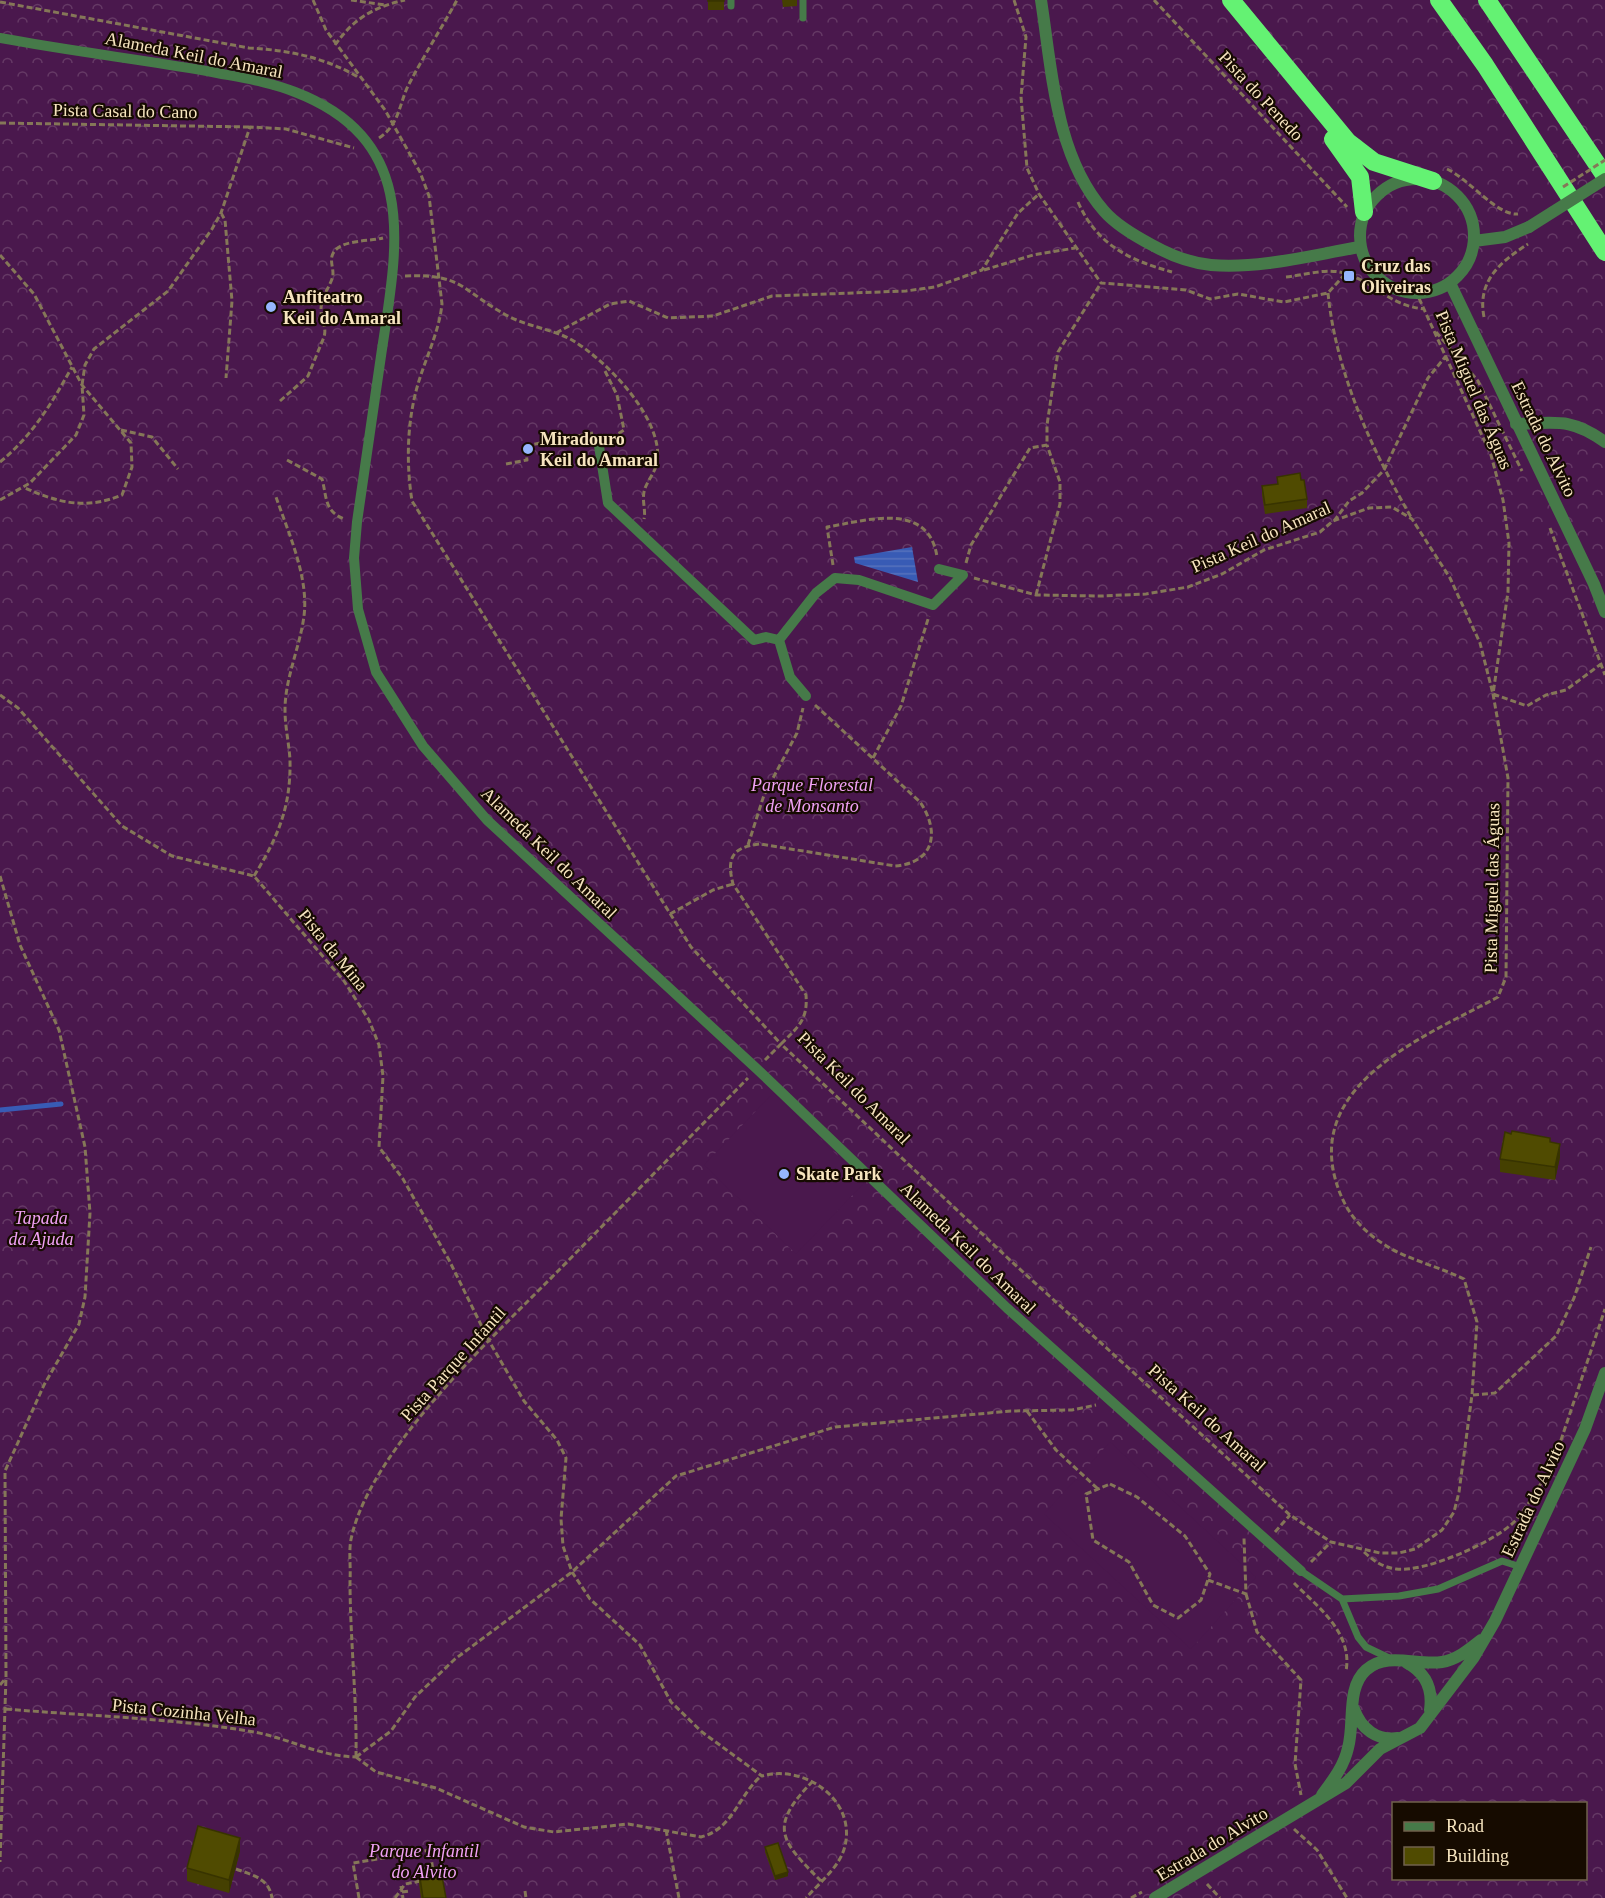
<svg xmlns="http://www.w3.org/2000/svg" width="1605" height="1898" font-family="'Times New Roman',serif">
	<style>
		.forest { fill: url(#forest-crowns); fill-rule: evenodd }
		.pitch { fill: #4a184d }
		.water { fill: url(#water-rules) }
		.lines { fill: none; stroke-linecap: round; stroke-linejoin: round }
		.stream { stroke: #385bb5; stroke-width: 5 }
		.path { stroke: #857758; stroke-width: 3; stroke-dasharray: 6 3; stroke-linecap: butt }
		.service { stroke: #467a49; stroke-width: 7 }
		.pedestrian { stroke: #467a49; stroke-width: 10 }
		.minor { stroke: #467a49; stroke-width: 12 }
		.tertiary { stroke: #467a49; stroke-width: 12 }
		.motorway { stroke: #64f273; stroke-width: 18 }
		.path-bridge { stroke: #857758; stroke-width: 3; stroke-dasharray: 6 3; stroke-linecap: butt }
		.tertiary-bridge { stroke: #467a49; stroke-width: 12 }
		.wall { fill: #454001 }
		.shaded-wall { fill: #383401 }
		.building { fill: #504b01; stroke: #383401; stroke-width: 1.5 }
		.poi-dot { fill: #96b6fd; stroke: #160b00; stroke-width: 2 }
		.labels { text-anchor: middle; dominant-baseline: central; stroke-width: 4.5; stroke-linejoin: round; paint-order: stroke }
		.street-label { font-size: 18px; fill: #f7e5bf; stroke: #160b00 }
		.poi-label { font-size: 18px; font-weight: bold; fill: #f7e5bf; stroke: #160b00; text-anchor: start }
		.park-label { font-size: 18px; font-style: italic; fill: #f1a1f5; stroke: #160b00 }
	</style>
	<defs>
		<pattern id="forest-crowns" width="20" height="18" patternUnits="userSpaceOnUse" patternTransform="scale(1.5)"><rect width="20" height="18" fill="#4a184d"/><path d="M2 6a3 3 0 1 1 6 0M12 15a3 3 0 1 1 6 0" fill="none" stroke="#653965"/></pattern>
		<pattern id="water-rules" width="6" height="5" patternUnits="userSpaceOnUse" patternTransform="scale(1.5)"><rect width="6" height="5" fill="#385bb5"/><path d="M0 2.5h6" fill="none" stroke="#5672bd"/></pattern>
	</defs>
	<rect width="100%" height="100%" fill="#2e2309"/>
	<path class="forest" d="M 0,0 L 1605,0 L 1605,1898 L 0,1898 ZM 1394,1804 L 1586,1804 L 1586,1878 L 1394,1878 Z"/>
	<path class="pitch" d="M 773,1093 L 865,1182 L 796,1254 L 704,1165 Z
		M 1110,1442 L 1256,1577 L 1191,1649 L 1044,1514 Z"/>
	<path class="water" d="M 912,547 L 918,582 L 855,563 L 854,557 Z"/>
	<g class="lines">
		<path class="stream" d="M 0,1110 L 61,1104"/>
		<path class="path" d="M 313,0 L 326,30 L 385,110 L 420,172 L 429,196 L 442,304 C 439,332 426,357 418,384 C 407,421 406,463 412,501 L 691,947 L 781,1044 L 765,1060
			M 351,0 L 385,5
			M 1014,0 L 1026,37 L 1021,97 L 1027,168 L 1039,194 L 1101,283 L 1186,290 L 1210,299 L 1238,294 L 1284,302 L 1328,293 L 1346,273
			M 1154,0 L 1347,207
			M 0,2 L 249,48 C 287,50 324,57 358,77
			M 335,45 C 354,18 374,7 405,0
			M 0,123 L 250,127
			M 379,138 C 399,125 399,105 408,86 C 423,57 441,29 457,0
			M 1447,169 C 1469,179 1497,216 1518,214
			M 1078,202 C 1097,245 1129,260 1172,272
			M 221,213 L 225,220 L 232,301 L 226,378
			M 0,255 L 34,294 L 82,385 L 131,443 L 132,467 L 122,495 C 86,510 58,503 23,487
			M 984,270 L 1033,255 L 1075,248
			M 405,276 C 463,273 463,292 508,316 C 529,327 552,329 572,340 C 606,360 665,420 657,463 C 655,473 646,482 644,492 C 642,501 646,511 644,519
			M 1286,277 C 1307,275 1327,267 1347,274 C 1377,284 1388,305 1424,309
			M 1328,293 C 1336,373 1371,448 1411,517
			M 1484,317 C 1477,281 1500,262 1528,244
			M 1436,332 L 1478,381 L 1522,471
			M 556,333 L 610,304 L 629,301 L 668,318 L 713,316 L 772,296 L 906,291 L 935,287 L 982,270 L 1018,213 L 1039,194
			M 605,371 L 617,395 L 624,430 L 609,440
			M 280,401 L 308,376 L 324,337 C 327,327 321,320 321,310 C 321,297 328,290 332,279 C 335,271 330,264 332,256 C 337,239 368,242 383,238
			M 121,430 L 152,437 L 178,469
			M 287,460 L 322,479 C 327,497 324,511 344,519
			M 0,462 C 32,436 52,403 72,367
			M 506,464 L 527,460 L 525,446 L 593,433
			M 0,500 L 30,483 L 76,435 L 84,415 L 82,385 L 85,365 L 94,349 L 168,291 L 212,229 L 221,213 L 250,127 L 286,129 L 354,148
			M 1334,521 L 1349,501 L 1362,493 L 1384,470 L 1428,378 L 1446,356
			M 1550,528 L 1605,675
			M 966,563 L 971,545 L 1030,448 L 1047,445 L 1047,425 L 1058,352 L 1101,283
			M 833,565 L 827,527 C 864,521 929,500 937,557
			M 974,578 L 1036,595 L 1101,596 L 1146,594 L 1188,587 L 1222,574 L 1264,550 L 1320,532 L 1333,521 L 1369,508 L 1392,507 L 1412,519 L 1450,578 L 1480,643 L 1493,694 L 1527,706 L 1546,695 L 1566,690 L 1601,664
			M 1036,595 L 1060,504 L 1060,482 L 1047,445
			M 0,695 L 18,708 L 122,826 L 172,856 L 254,876 L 344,981 L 369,1020 L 379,1045 L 383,1076 L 379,1147 L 403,1179 L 449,1260 L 489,1341 L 524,1401 L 557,1440 L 566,1458 L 561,1519 L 563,1546 L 572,1572 L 590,1599 L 640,1645 L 671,1702 L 702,1732 L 762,1776 C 804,1764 856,1799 845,1846 C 840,1867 819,1883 806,1898
			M 815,705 L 920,802 C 940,831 935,863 895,866 L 760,844 C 733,847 726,857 733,884 L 806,995 C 808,1020 798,1027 781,1044 L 1012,1262 L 1290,1515 L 1331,1542 L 1380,1553 L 1399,1553 L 1415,1549 L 1442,1530 L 1454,1512 L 1459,1492 L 1472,1395 L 1477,1322 L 1464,1279 C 1440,1267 1406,1259 1385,1245 C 1358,1228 1343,1208 1335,1178 C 1309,1080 1432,1033 1498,997 L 1506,977 L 1508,778 L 1493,694 L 1508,592 L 1509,543 L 1503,500 L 1491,455 L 1417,294
			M 873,758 L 901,706 L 929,616
			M 748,845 L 764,795 L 797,733 L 803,708
			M 0,876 L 20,945 L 59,1030 L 85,1147 L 90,1213 L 85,1297 L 79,1324 L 44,1385 L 5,1471 L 6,1677 L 0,1862
			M 254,876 C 278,837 291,807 290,760 C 289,743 285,727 285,710 C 285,678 300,647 304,616 C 309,577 288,532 276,497
			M 670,914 L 713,890 L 733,884
			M 1473,1395 L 1495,1393 L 1556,1336 L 1574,1298 L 1591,1247
			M 1027,1411 L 1056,1450 L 1098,1489
			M 1558,1449 L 1605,1309
			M 1110,1484 L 1137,1497 L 1185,1536 L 1210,1574 L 1201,1600 L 1178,1618 L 1153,1605 L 1129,1562 L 1093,1540 L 1086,1494 Z
			M 1275,1532 L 1290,1515
			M 1364,1552 C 1374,1561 1382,1567 1396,1569 C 1424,1573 1495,1542 1515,1521 C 1527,1507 1537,1491 1546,1474
			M 1311,1562 L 1331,1542
			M 1208,1580 L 1246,1594 L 1244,1538
			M 1294,1583 C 1318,1607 1353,1633 1346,1671
			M 1246,1594 L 1257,1632 L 1301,1680 L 1295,1764 L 1301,1795
			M 0,1685 L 5,1679
			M 6,1709 C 88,1716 173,1718 254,1732 C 291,1739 318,1756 356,1757
			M 356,1757 C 357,1698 350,1639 350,1580 C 351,1565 348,1549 352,1535 C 373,1447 496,1334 560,1269 C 623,1205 686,1141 748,1078
			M 356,1757 L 391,1731 L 415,1697 L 455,1659 L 572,1572 L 676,1476 L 835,1427 L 1011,1411 L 1072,1410 L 1096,1405
			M 356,1757 L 376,1772 L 436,1788 L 524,1827 L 554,1832 L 628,1824 L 701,1837 C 733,1829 738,1796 761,1776
			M 813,1781 C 768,1827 780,1840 821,1881
			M 1294,1829 L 1317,1850 L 1347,1898
			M 666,1830 L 679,1898
			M 236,1869 C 252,1875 269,1878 272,1898
			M 1207,1884 L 1220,1898
			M 401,1886 L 403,1898
			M 525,1891 L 526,1898
			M 402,1892 L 409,1891
			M 359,1898 L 353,1863 L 430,1850 L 433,1871
			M 395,1898 L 405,1884 L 421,1881
			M 1131,1898 L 1142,1892"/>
		<path class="service" d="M 731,0 L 731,6
			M 803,0 L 803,18
			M 1301,1571 L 1342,1599 L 1358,1637 L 1366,1647 L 1389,1658
			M 1342,1599 L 1399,1596 L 1438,1589 L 1502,1561 L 1521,1567"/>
		<path class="pedestrian" d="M 0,38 C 69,51 138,59 207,71 C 236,77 268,81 295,92 C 422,141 397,248 381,356 C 373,411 365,467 357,522 L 354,558 L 358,609 L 376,672 L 423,746 L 487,820 L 757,1069 L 1007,1308 L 1301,1571
			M 599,446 L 608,503 L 754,640 L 766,637 L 779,640
			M 939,569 L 963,575
			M 806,696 L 790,677 L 779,640 L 816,593 L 835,578 L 859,580 L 933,605 L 963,575"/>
		<path class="minor" d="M 1516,424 C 1555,423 1571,417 1605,442"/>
		<path class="tertiary" d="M 1041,0 C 1052,70 1055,155 1104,211 C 1116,225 1135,236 1152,245 C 1170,255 1190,263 1211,265 C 1261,269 1312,255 1360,247
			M1360 236a57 57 0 1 1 114 0a57 57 0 1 1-114 0Z
			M 1474,241 L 1505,237 L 1529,227
			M 1450,283 L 1594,584 L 1605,612
			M 1407,1663 C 1426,1673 1433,1689 1430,1710
			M 1354,1709 C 1361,1729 1377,1741 1398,1738
			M 1322,1795 C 1333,1780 1344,1766 1348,1748 C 1355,1723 1346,1688 1366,1670 C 1387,1651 1417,1666 1442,1662 C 1457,1660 1469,1649 1481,1640
			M 1155,1898 L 1346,1783 L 1380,1749 L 1420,1728 L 1474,1657 L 1495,1621 L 1585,1429 L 1605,1373"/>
		<path class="motorway" d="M 1231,0 L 1348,142 L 1374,162 L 1433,181
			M 1439,0 L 1485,65 L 1605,252
			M 1487,0 L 1605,176
			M 1333,139 L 1360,177 L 1364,212"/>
		<path class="path-bridge" d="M 1563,187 L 1605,160"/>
		<path class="tertiary-bridge" d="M 1529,227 L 1605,179"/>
	</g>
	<path class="wall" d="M 708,0 L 724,0 L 724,10 L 708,10 Z
		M 782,0 L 797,0 L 797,6 L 783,7 Z
		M 1277,477 L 1301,480 L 1307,499 L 1307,508 L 1265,514 L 1262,495 L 1262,486 L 1277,484 Z
		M 1550,1142 L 1560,1157 L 1555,1180 L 1500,1172 L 1500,1159 Z
		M 765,1847 L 788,1876 L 775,1880 L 765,1852 Z
		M 240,1851 L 229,1893 L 187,1881 L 187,1868 Z
		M 419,1871 L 440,1876 L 446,1898 L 421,1898 L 419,1884 Z"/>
	<path class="shaded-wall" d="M 1560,1144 L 1560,1157 L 1555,1180 L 1555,1167 Z
		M 240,1838 L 240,1851 L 229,1893 L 229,1880 Z
		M 788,1872 L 788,1876 L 775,1880 L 775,1876 Z"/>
	<path class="building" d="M 708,0 L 724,0 L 724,1 L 708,1 Z
		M 1300,473 L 1301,480 L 1304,480 L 1307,499 L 1265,505 L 1262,486 L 1278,484 L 1277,477 Z
		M 1512,1131 L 1550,1138 L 1550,1142 L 1560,1144 L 1555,1167 L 1500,1159 L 1505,1132 L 1511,1134 Z
		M 198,1826 L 240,1838 L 229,1880 L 187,1868 Z
		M 778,1843 L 788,1872 L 775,1876 L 765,1847 Z
		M 438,1867 L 440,1876 L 442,1876 L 446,1898 L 423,1898 L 419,1871 Z"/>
	<g class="poi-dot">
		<rect x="1343" y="270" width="12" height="12" rx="3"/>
		<circle cx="271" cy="307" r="6"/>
		<circle cx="528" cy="449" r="6"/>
		<circle cx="784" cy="1174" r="6"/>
	</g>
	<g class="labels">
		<g class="street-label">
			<text transform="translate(194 55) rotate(11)">Alameda Keil do Amaral</text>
			<text transform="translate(1261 96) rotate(47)">Pista do Penedo</text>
			<text transform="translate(125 111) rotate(1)">Pista Casal do Cano</text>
			<text transform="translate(1474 390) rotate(67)">Pista Miguel das Águas</text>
			<text transform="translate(1544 439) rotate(64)">Estrada do Alvito</text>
			<text transform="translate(1261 537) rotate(-24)">Pista Keil do Amaral</text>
			<text transform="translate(549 853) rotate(44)">Alameda Keil do Amaral</text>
			<text transform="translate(1492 888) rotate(-89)">Pista Miguel das Águas</text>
			<text transform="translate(333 950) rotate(51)">Pista da Mina</text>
			<text transform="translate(854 1088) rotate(45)">Pista Keil do Amaral</text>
			<text transform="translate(968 1248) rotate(44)">Alameda Keil do Amaral</text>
			<text transform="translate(453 1364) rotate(-48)">Pista Parque Infantil</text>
			<text transform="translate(1207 1418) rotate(42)">Pista Keil do Amaral</text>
			<text transform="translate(1533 1499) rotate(-65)">Estrada do Alvito</text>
			<text transform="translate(184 1712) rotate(6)">Pista Cozinha Velha</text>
			<text transform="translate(1212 1844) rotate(-31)">Estrada do Alvito</text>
		</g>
		<g class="poi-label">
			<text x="1361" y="266">Cruz das<tspan x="1361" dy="21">Oliveiras</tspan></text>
			<text x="283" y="297">Anfiteatro<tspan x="283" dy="21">Keil do Amaral</tspan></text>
			<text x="540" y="439">Miradouro<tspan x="540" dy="21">Keil do Amaral</tspan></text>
			<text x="796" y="1174">Skate Park</text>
		</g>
		<g class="park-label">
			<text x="812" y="785">Parque Florestal<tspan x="812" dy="21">de Monsanto</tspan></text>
			<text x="41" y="1218">Tapada<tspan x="41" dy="21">da Ajuda</tspan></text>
			<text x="424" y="1851">Parque Infantil<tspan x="424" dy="21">do Alvito</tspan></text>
		</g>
	</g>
	<rect x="1392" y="1802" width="195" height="78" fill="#160b00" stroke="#70624c" stroke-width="1.5"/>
	<rect x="1404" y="1822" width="30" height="9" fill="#467a49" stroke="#70624c" stroke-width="1.5"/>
	<text x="1446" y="1832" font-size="18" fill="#f7e5bf">Road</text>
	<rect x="1404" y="1847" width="30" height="18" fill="#504b01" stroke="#70624c" stroke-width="1.5"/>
	<text x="1446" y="1862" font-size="18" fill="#f7e5bf">Building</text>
</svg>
